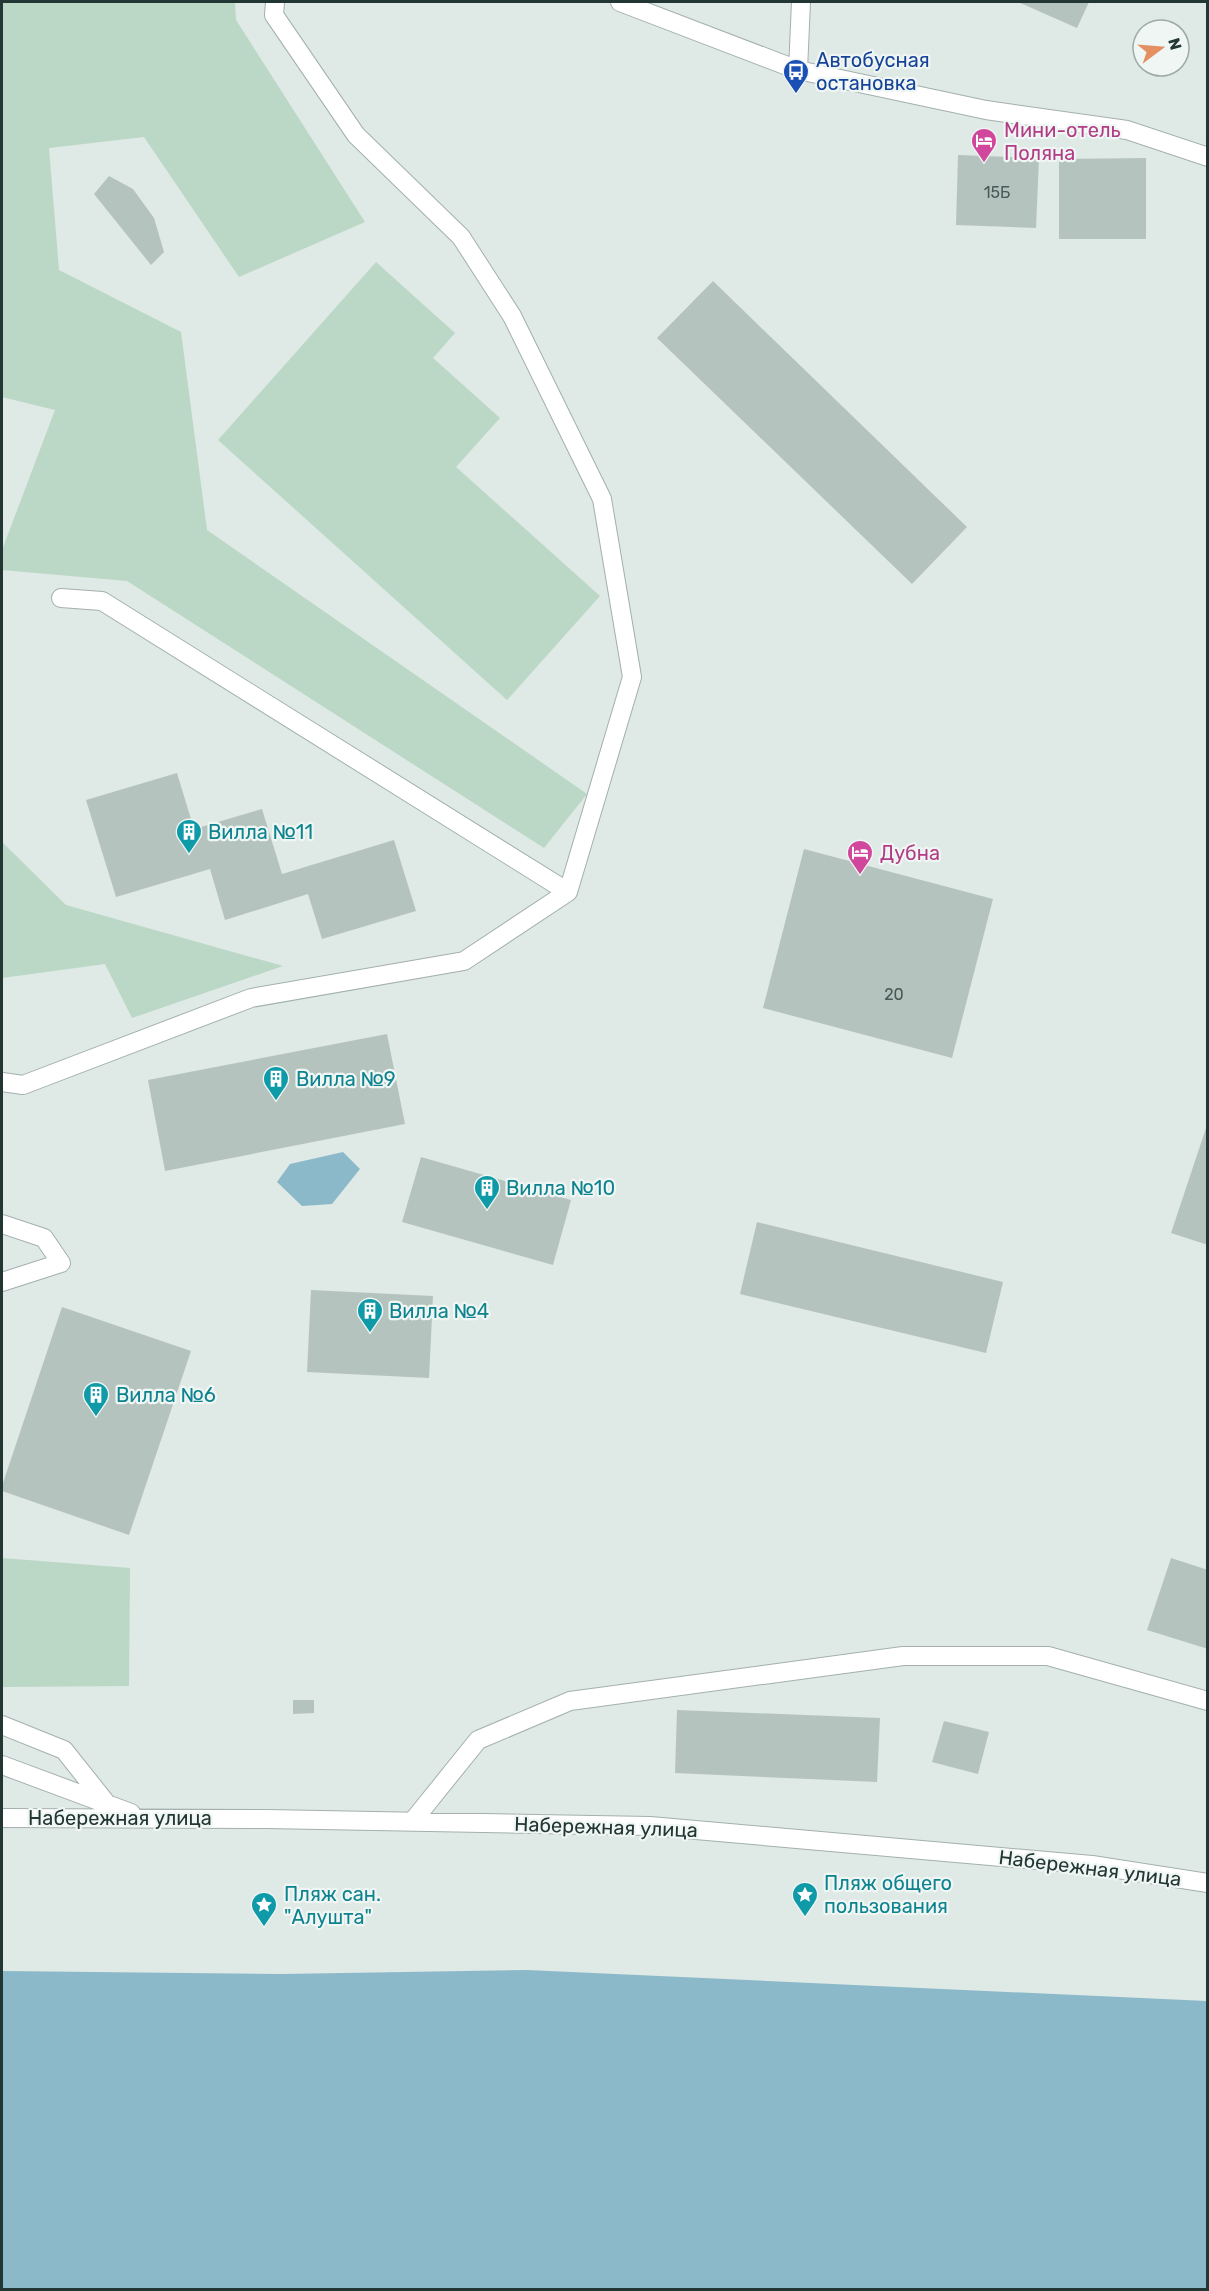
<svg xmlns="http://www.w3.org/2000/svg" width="1209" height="2291" font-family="Rubik,sans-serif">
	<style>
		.green { fill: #bad8c5 }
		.water { fill: #8cb9c9 }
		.building { fill: #b5c3bf }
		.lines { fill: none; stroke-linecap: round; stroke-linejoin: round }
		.minor-casing { stroke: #a3b0ad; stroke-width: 20 }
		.minor { stroke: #fff; stroke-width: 18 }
		.labels { text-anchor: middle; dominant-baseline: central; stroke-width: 4.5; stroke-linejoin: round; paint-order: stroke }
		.number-label { font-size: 16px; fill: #475a57 }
		.transit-label { font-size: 20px; fill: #164399; stroke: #eff6f3; text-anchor: start }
		.hotel-label { font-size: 20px; fill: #b23c85; stroke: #eff6f3; text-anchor: start }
		.culture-label { font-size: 20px; fill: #0d838f; stroke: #eff6f3; text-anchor: start }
		.street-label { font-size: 20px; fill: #223734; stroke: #eff6f3 }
	</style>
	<rect width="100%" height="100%" fill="#dfe9e6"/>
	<path class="green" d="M 2,2 L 235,2 L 236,20 L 365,222 L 239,277 L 144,137 L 49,148 L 59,270 L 181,332 L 207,530 L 587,794 L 544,848 L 127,581 L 2,570 L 2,550 L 55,410 L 2,397 Z
		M 376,262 L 455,333 L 433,358 L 500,418 L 456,467 L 600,596 L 507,700 L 218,440 Z
		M 2,842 L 66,905 L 283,966 L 132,1018 L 105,964 L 2,978 Z
		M 2,1558 L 130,1568 L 129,1686 L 2,1687 Z"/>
	<path class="water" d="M 343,1152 L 360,1169 L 332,1204 L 302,1206 L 277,1182 L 290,1164 Z
		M 527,1970 L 1207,2001 L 1207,2289 L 2,2289 L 2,1971 L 282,1974 Z"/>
	<path class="building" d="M 1018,2 L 1089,2 L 1077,28 Z
		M 958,155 L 1039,158 L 1036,228 L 956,225 Z
		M 1146,158 L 1146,239 L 1059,239 L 1059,159 Z
		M 109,176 L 133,189 L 154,218 L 164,252 L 151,265 L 94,194 Z
		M 713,281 L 967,527 L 912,584 L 657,338 Z
		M 177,773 L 194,829 L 262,809 L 282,874 L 394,840 L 416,911 L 322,939 L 308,894 L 225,920 L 210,869 L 116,897 L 86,800 Z
		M 804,849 L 993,899 L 952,1058 L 763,1008 Z
		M 387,1034 L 405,1124 L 165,1171 L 148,1080 Z
		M 1207,1125 L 1208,1125 L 1208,1245 L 1171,1233 Z
		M 421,1157 L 571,1200 L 553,1265 L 402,1222 Z
		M 757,1222 L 1003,1282 L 986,1353 L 740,1294 Z
		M 311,1290 L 433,1296 L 429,1378 L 307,1372 Z
		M 62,1307 L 191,1351 L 129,1535 L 2,1491 L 2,1486 Z
		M 1171,1558 L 1208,1570 L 1208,1649 L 1147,1630 Z
		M 293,1700 L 314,1700 L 314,1713 L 293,1714 Z
		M 677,1710 L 880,1718 L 877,1782 L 675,1773 Z
		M 944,1721 L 989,1732 L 978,1774 L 932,1762 Z"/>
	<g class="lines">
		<defs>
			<path id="minor" d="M 620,2 L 798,70 L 986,110 L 1127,130 L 1208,157
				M 798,70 L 801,2
				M 61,598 L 102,601 L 568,892
				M 2,1082 L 23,1085 L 251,998 L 464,961 L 568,892 L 632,677 L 602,499 L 512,316 L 461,237 L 356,135 L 274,15 L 275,2
				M 2,1224 L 44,1238 L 61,1263 L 2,1282
				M 2,1725 L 64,1750 L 107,1804
				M 2,1765 L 131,1813
				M 2,1818 L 266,1819 L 650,1826 L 1092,1865 L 1208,1883
				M 412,1822 L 478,1740 L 570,1701 L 903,1656 L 1048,1656 L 1208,1701"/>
		</defs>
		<use href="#minor" class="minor-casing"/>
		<use href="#minor" class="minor"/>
	</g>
	<defs>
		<symbol id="bus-pin" viewBox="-11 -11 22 30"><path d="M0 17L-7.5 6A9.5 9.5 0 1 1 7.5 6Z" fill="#1a4fb4" stroke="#eff6f3"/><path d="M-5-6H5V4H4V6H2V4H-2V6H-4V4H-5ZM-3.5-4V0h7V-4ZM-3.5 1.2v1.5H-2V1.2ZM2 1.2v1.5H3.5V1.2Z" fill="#fff"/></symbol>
		<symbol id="hotel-pin" viewBox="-11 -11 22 30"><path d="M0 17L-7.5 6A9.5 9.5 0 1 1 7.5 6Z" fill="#d1479c" stroke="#eff6f3"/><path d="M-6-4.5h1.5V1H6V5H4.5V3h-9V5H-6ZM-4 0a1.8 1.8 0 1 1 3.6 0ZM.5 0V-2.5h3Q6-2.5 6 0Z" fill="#fff"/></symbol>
		<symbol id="building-pin" viewBox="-11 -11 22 30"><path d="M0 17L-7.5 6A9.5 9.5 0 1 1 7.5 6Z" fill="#0f9aa8" stroke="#eff6f3"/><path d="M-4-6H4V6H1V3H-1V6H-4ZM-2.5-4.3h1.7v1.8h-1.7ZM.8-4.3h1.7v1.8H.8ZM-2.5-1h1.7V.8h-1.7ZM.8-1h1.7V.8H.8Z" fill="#fff"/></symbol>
		<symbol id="sight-pin" viewBox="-11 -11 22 30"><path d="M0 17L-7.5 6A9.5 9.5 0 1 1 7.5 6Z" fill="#0f9aa8" stroke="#eff6f3"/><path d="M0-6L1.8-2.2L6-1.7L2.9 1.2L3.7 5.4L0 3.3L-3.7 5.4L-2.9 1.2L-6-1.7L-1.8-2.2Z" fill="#fff"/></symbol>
	</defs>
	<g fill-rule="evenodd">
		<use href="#bus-pin" x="781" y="57" width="30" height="40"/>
		<use href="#hotel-pin" x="969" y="126" width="30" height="40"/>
		<use href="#building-pin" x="174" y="817" width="30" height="40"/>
		<use href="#hotel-pin" x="845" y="838" width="30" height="40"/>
		<use href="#building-pin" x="261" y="1064" width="30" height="40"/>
		<use href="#building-pin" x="472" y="1173" width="30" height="40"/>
		<use href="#building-pin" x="355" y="1296" width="30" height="40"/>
		<use href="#building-pin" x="81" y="1380" width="30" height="40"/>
		<use href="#sight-pin" x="790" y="1880" width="30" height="40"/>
		<use href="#sight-pin" x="249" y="1890" width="30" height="40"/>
	</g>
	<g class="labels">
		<g class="number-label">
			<text x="997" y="192">15Б</text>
			<text x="894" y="994">20</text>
		</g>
		<g class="transit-label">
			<text x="816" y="60">Автобусная<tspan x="816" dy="23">остановка</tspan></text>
		</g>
		<g class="hotel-label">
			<text x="1004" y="130">Мини-отель<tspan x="1004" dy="23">Поляна</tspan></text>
			<text x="880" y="853">Дубна</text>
		</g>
		<g class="culture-label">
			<text x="208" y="832">Вилла №11</text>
			<text x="296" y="1079">Вилла №9</text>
			<text x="506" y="1188">Вилла №10</text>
			<text x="389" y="1311">Вилла №4</text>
			<text x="116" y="1395">Вилла №6</text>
			<text x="824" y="1883">Пляж общего<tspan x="824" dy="23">пользования</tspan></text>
			<text x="284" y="1894">Пляж сан.<tspan x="284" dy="23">"Алушта"</tspan></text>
		</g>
		<g class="street-label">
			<text x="120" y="1818">Набережная улица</text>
			<text transform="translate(606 1827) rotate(2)">Набережная улица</text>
			<text transform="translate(1090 1868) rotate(7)">Набережная улица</text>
		</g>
	</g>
	<rect width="1209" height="2291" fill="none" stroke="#223734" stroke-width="6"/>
	<g transform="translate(1161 48) rotate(74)"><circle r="28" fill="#eff6f3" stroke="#9daaa7" stroke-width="1.5"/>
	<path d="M0-4.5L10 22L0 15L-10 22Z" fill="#e49062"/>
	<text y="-9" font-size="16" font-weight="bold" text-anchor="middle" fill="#223734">N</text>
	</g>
</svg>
